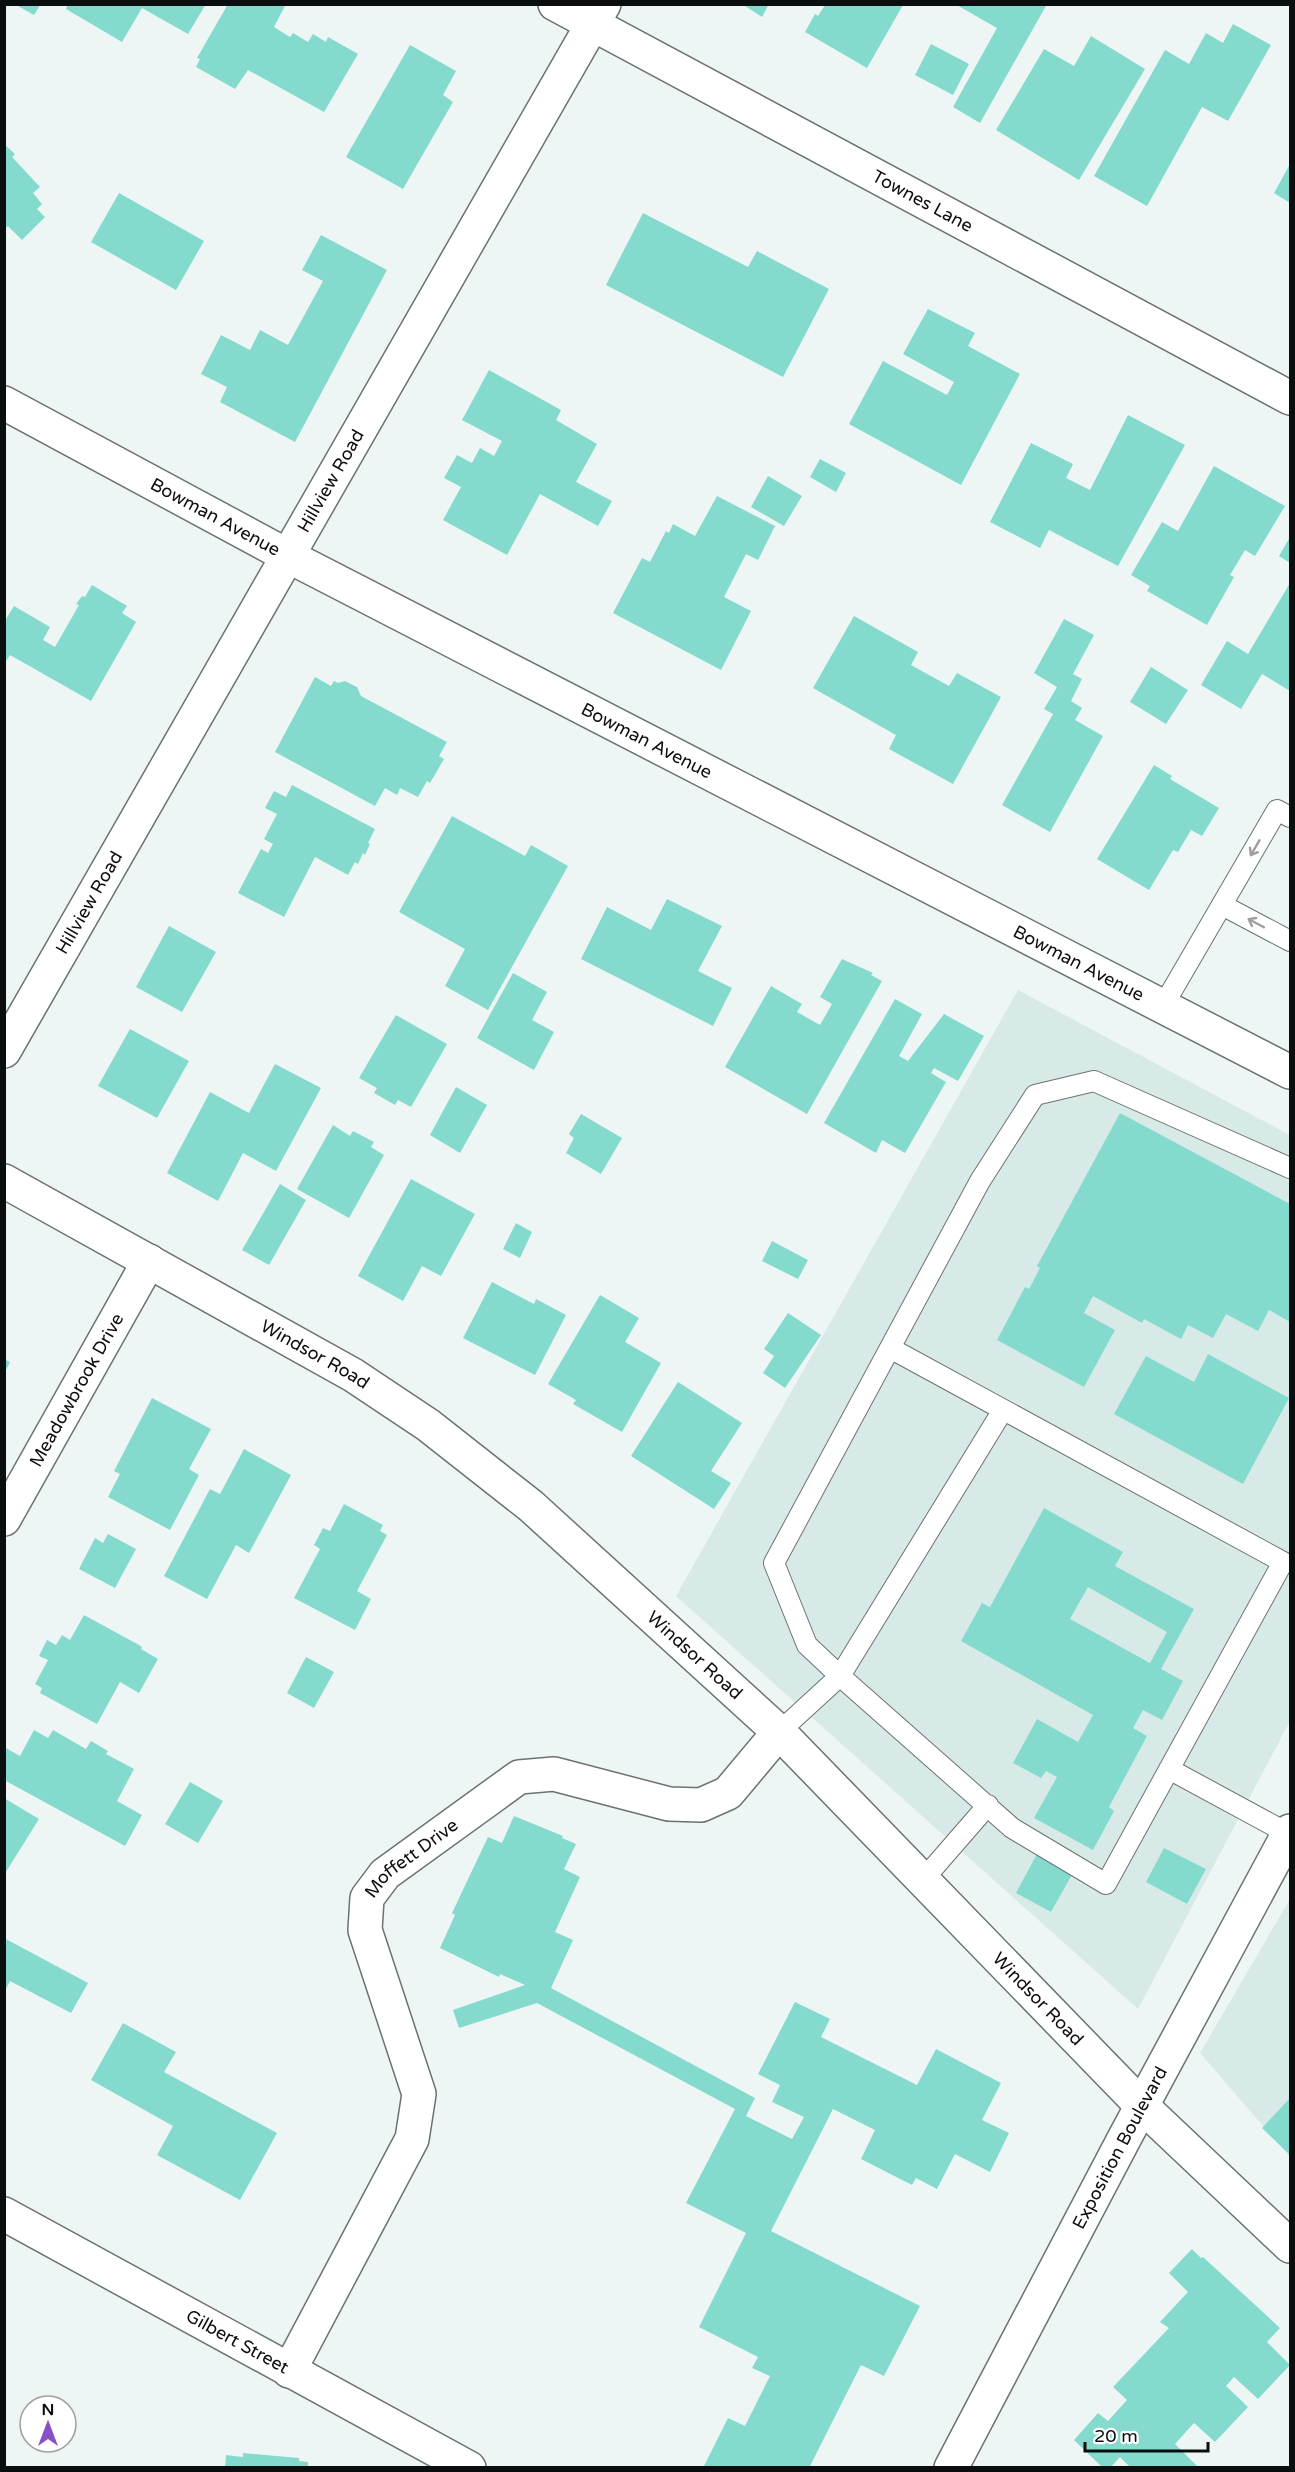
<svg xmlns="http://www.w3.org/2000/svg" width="1295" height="2472" font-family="'Varela Round',sans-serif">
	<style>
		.built { fill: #d8eae7 }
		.building { fill: #84dbcd; fill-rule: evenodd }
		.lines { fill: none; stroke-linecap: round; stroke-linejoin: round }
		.service-casing { stroke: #6b7371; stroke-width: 22 }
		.minor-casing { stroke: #6b7371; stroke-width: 36 }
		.tertiary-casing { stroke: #6b7371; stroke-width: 36 }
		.service { stroke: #fff; stroke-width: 20 }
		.minor { stroke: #fff; stroke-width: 33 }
		.tertiary { stroke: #fff; stroke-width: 33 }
		.oneway { stroke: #9d9f9f }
		.labels { text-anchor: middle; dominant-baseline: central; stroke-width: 4.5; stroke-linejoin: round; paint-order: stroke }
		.street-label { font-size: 18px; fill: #0b0e0e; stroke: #fff }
	</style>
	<rect width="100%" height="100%" fill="#edf6f4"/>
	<path class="built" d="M 1018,990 L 1290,1135 L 1290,1721 L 1138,2009 L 676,1596 Z
		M 1290,1899 L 1290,2157 L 1200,2053 Z"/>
	<path class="building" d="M 68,4 L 206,4 L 188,34 L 142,8 L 122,42 L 66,9 Z
		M 228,4 L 286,4 L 274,27 L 290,37 L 293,33 L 308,42 L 313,34 L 326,42 L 328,37 L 358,54 L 324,112 L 248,70 L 235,89 L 196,67 L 200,59 L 197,58 Z
		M 742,4 L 769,4 L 762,17 Z
		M 955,4 L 1047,4 L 980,123 L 953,107 L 997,28 Z
		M 16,5 L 40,5 L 34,15 Z
		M 825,5 L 903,5 L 867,68 L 805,32 L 815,14 L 818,16 Z
		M 1233,24 L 1271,45 L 1228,121 L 1202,107 L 1147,206 L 1094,176 L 1165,50 L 1189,64 L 1206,33 L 1223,43 Z
		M 1091,36 L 1145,69 L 1079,180 L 996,130 L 1044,49 L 1074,66 Z
		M 931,44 L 969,64 L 953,95 L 915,75 Z
		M 410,45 L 456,71 L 443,95 L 453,102 L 403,189 L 346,157 Z
		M 4,144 L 15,154 L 12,157 L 40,187 L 33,193 L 42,204 L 37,209 L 45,217 L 22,240 L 8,226 L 4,230 Z
		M 1290,164 L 1290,203 L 1274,193 Z
		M 119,193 L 204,241 L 176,290 L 91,242 Z
		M 643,213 L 748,267 L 757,251 L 829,289 L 783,377 L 606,285 Z
		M 321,235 L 387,270 L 295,442 L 220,402 L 227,387 L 201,374 L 221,335 L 250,350 L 260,330 L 288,345 L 323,281 L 302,270 Z
		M 928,309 L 975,333 L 968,346 L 1020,374 L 961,485 L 849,424 L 883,361 L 947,395 L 954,382 L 903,354 Z
		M 489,370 L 561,410 L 556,420 L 597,444 L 576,482 L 612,501 L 598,526 L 540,494 L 507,555 L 443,520 L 461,487 L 444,478 L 457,455 L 472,463 L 480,448 L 494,456 L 502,441 L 462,420 Z
		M 1128,415 L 1185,445 L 1118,566 L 1049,530 L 1040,548 L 990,522 L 1031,443 L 1073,464 L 1066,478 L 1090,490 Z
		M 820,459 L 846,473 L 836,492 L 810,477 Z
		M 1214,466 L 1285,506 L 1255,556 L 1245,550 L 1230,575 L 1234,577 L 1207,625 L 1147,591 L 1150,586 L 1131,575 L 1162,522 L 1178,531 Z
		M 768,476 L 802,496 L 784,526 L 751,507 Z
		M 717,496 L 775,526 L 758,560 L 746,554 L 724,597 L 751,611 L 721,670 L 613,613 L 642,558 L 650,562 L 666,531 L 669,533 L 673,524 L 695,536 Z
		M 1290,537 L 1290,563 L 1279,556 Z
		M 1290,583 L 1290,691 L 1262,674 L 1241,709 L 1201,685 L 1227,641 L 1248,654 Z
		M 92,585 L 127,606 L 122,613 L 136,622 L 91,701 L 10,655 L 4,664 L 4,622 L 14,606 L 50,627 L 43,640 L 55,647 L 79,605 L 76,604 L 82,596 L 85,597 Z
		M 854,616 L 918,652 L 911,665 L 949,686 L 957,673 L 1001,697 L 953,784 L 889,749 L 896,735 L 813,688 Z
		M 1064,619 L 1094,635 L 1073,674 L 1082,679 L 1071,701 L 1082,708 L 1075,720 L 1103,736 L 1050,832 L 1002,805 L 1053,714 L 1044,709 L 1057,687 L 1034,673 Z
		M 1151,667 L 1188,690 L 1166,724 L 1130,702 Z
		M 315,677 L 331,686 L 334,681 L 338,683 L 345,681 L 357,687 L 361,696 L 447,742 L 439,756 L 444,759 L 430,783 L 427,781 L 418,797 L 400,788 L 397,795 L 385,788 L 375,806 L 275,752 Z
		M 1154,765 L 1172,776 L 1170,779 L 1219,808 L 1202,836 L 1191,830 L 1178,852 L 1173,850 L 1149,890 L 1097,859 Z
		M 292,785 L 375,829 L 368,843 L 370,844 L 365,855 L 363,853 L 358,864 L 355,862 L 348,875 L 315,857 L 284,917 L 238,893 L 261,849 L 268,853 L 273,844 L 264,839 L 277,814 L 265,808 L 274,791 L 286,797 Z
		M 452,816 L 525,856 L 531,845 L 568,866 L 488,1010 L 445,986 L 465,949 L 399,912 Z
		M 667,899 L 722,926 L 698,971 L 732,988 L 713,1026 L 581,959 L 607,907 L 651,930 Z
		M 169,926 L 216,952 L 182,1012 L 136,987 Z
		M 842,959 L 873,973 L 871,975 L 882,981 L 807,1114 L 725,1067 L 771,986 L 802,1004 L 797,1012 L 820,1025 L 832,1004 L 820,997 Z
		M 513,973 L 547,992 L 532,1020 L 554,1032 L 534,1070 L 477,1038 Z
		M 895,999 L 922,1014 L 899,1056 L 908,1061 L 944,1014 L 984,1036 L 958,1081 L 934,1068 L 931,1073 L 946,1082 L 905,1153 L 882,1140 L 876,1153 L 824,1123 Z
		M 396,1015 L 447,1044 L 411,1107 L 398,1100 L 395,1105 L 374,1093 L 377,1088 L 359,1078 Z
		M 130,1029 L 189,1061 L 157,1118 L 98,1086 Z
		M 275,1064 L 321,1088 L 276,1171 L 243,1153 L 218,1201 L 167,1173 L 210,1092 L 249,1113 Z
		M 456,1087 L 487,1105 L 460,1153 L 430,1135 Z
		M 1120,1113 L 1290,1204 L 1290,1322 L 1269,1310 L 1258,1331 L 1226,1314 L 1213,1338 L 1188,1325 L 1181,1339 L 1144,1319 L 1142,1323 L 1093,1296 L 1084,1313 L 1115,1330 L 1084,1387 L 997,1340 L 1025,1287 L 1029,1289 L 1040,1268 L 1037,1266 Z
		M 581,1114 L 622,1138 L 601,1174 L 566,1153 L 574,1138 L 569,1134 Z
		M 333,1125 L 350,1136 L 353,1131 L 374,1142 L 371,1147 L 384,1155 L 349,1218 L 297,1189 Z
		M 411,1179 L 475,1214 L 441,1276 L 422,1266 L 403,1301 L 358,1276 Z
		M 280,1184 L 306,1200 L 269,1265 L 242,1250 Z
		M 516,1223 L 532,1232 L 520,1258 L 503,1249 Z
		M 772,1241 L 808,1260 L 798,1279 L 762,1261 Z
		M 492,1282 L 534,1304 L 536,1299 L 566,1315 L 535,1375 L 463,1338 Z
		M 600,1295 L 639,1318 L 625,1342 L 661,1363 L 622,1432 L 573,1404 L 576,1400 L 548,1384 Z
		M 788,1313 L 821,1335 L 785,1388 L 763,1373 L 774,1356 L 764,1349 Z
		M 1208,1354 L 1289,1398 L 1243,1484 L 1114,1414 L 1146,1356 L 1194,1382 Z
		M 4,1359 L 10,1362 L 4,1374 Z
		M 678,1382 L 742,1423 L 711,1471 L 731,1483 L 714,1509 L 631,1456 Z
		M 152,1398 L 211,1429 L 189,1469 L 199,1475 L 170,1530 L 108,1497 L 120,1474 L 114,1471 Z
		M 244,1449 L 291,1475 L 249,1553 L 236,1545 L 207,1599 L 164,1576 L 210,1489 L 220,1494 Z
		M 344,1504 L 383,1525 L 380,1531 L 387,1535 L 357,1591 L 371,1599 L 355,1630 L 294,1598 L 320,1549 L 314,1545 L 323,1528 L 330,1531 Z
		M 1044,1508 L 1123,1552 L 1115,1566 L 1194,1609 L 1161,1669 L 1183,1681 L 1162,1720 L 1143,1710 L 1133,1728 L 1147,1736 L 1109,1807 L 1114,1811 L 1093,1850 L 1034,1818 L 1057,1777 L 1046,1771 L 1041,1778 L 1013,1763 L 1037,1719 L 1078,1742 L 1093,1715 L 961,1641 L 982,1603 L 990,1607 ZM 1088,1587 L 1167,1632 L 1150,1663 L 1070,1619 Z
		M 108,1534 L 136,1549 L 115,1588 L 79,1569 L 95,1538 L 103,1543 Z
		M 84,1615 L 139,1645 L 142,1647 L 141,1649 L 158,1659 L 139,1693 L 120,1682 L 97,1724 L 40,1693 L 42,1688 L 35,1684 L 48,1660 L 39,1656 L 47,1640 L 56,1645 L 62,1635 L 70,1640 Z
		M 306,1657 L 334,1672 L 314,1708 L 287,1693 Z
		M 34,1730 L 48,1738 L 53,1730 L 86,1749 L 91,1741 L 108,1751 L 106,1754 L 134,1769 L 117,1801 L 142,1815 L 125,1846 L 4,1780 L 4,1747 L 20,1756 Z
		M 190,1782 L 223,1801 L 198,1843 L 165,1824 Z
		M 4,1798 L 39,1819 L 4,1875 Z
		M 514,1816 L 563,1836 L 562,1838 L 576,1844 L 564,1869 L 580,1877 L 555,1932 L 573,1940 L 551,1988 L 755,2098 L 746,2116 L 792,2139 L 804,2117 L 772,2102 L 780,2085 L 758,2074 L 795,2002 L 830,2019 L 821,2037 L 917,2085 L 936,2049 L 1001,2083 L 982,2120 L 1009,2133 L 990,2172 L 955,2154 L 937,2189 L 916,2178 L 912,2185 L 861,2159 L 875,2130 L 833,2109 L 771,2231 L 920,2306 L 884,2376 L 861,2365 L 809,2468 L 703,2468 L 728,2418 L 745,2426 L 770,2376 L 752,2368 L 758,2357 L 699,2327 L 746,2233 L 686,2203 L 735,2109 L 537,2003 L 459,2028 L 453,2010 L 525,1985 L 500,1974 L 499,1977 L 440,1948 L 455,1915 L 452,1913 L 488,1837 L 502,1843 Z
		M 1164,1848 L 1206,1869 L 1187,1904 L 1146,1882 Z
		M 1038,1852 L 1074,1871 L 1051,1912 L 1016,1893 Z
		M 4,1938 L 88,1983 L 71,2013 L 10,1981 L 4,1993 Z
		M 123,2023 L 176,2052 L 164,2072 L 277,2133 L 240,2200 L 157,2155 L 173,2126 L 91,2080 Z
		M 1290,2098 L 1290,2155 L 1262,2128 Z
		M 1192,2249 L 1201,2258 L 1203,2257 L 1280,2328 L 1267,2342 L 1290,2365 L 1258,2399 L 1234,2377 L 1226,2386 L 1248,2407 L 1215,2442 L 1194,2423 L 1175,2444 L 1199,2468 L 1131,2468 L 1120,2457 L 1110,2468 L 1103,2468 L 1074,2440 L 1098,2413 L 1108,2421 L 1127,2400 L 1113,2387 L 1169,2328 L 1160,2322 L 1188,2292 L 1169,2273 Z
		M 243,2453 L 299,2458 L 299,2461 L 308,2462 L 308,2468 L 225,2468 L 226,2455 L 243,2457 Z"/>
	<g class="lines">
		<defs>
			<path id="service" d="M 1222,905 L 1290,941
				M 1163,1006 L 1277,810 L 1290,817
				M 890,1348 L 1283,1562 L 1106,1884 L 1012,1828 L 840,1676 L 1003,1410
				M 779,1732 L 840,1676 L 807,1645 L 774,1563 L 980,1181 L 1035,1095 L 1094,1081 L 1290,1168
				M 1169,1769 L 1289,1834
				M 922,1881 L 988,1805"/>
			<g id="minor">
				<path id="s1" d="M 555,4 L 1290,398"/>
				<path id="s2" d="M 4,403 L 288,556 L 1290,1072"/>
				<path id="s3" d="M 4,1051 L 604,4"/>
				<path id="s4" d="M 4,1519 L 149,1261"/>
				<path id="s5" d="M 4,2214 L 469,2468"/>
				<path id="s6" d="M 289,2371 L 412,2139 L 419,2094 L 365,1930 L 367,1898 L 385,1874 L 519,1777 L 554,1774 L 669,1804 L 701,1805 L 728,1793 L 779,1732"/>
			</g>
			<g id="tertiary">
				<path id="s7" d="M 4,1181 L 353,1375 L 428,1425 L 531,1506 L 779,1732 L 1142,2106 L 1290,2246"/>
				<path id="s8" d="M 951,2468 L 1125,2137 L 1290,1831"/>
			</g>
		</defs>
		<use href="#service" class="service-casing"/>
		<use href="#minor" class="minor-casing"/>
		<use href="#tertiary" class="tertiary-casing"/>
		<use href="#service" class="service"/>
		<use href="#minor" class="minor"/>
		<use href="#tertiary" class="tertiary"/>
	</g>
	<defs><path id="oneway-shaft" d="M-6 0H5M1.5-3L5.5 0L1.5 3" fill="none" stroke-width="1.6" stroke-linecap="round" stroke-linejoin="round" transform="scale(1.5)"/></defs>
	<g class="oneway">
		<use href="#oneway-shaft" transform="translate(1255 848) rotate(120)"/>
		<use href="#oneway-shaft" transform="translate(1256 923) rotate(-152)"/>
	</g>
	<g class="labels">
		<g class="street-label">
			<text stroke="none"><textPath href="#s1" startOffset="417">Townes Lane</textPath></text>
			<text stroke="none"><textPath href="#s3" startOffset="657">Hillview Road</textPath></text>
			<text stroke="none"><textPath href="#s2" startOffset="240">Bowman Avenue</textPath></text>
			<text stroke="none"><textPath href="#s2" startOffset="726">Bowman Avenue</textPath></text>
			<text stroke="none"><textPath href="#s3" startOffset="171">Hillview Road</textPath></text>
			<text stroke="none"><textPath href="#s2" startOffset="1212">Bowman Avenue</textPath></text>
			<text stroke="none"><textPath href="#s7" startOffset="356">Windsor Road</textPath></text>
			<text stroke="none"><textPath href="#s4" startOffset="148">Meadowbrook Drive</textPath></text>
			<text stroke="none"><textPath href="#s7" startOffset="842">Windsor Road</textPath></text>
			<text stroke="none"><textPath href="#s6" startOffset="573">Moffett Drive</textPath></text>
			<text stroke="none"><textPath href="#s7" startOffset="1328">Windsor Road</textPath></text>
			<text stroke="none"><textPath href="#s8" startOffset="362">Exposition Boulevard</textPath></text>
			<text stroke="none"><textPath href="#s5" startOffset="266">Gilbert Street</textPath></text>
		</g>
	</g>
	<rect width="1295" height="2472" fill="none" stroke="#0b0e0e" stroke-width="12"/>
	<g transform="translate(48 2424)"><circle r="28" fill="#ffffff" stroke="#9d9f9f" stroke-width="1.5"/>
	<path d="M0-4.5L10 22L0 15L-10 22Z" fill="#8850c7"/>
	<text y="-9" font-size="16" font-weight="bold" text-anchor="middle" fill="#0b0e0e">N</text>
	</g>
	<path d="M1085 2442v9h123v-9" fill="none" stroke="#0b0e0e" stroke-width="3"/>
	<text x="1094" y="2442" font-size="18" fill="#0b0e0e" stroke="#ffffff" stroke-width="4.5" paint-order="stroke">20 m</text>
</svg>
